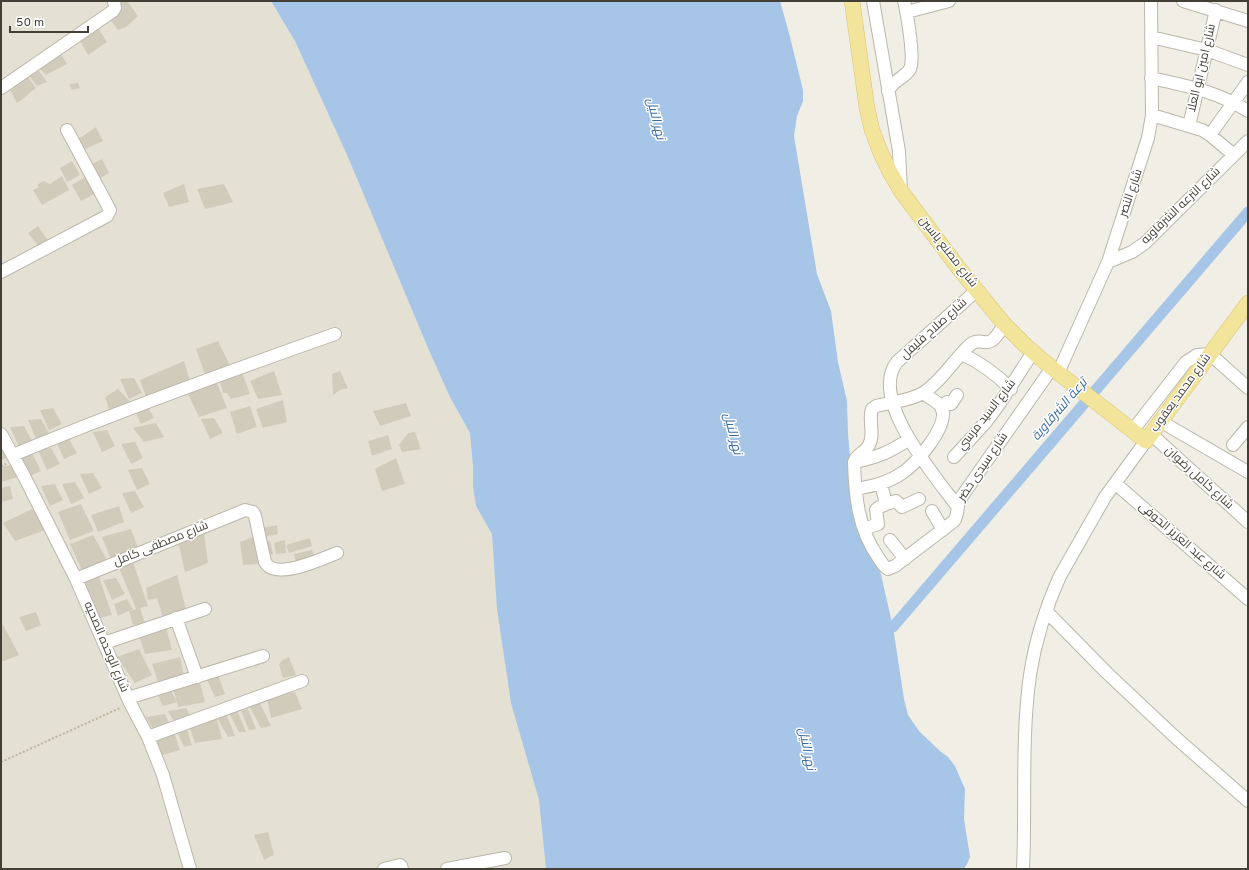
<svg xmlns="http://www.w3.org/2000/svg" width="1249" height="870" font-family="Overpass,Cairo,sans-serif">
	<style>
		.residential { fill: #e4e1d4 }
		.water { fill: #a7c6e7 }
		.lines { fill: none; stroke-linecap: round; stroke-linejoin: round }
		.canal { stroke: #a7c6e7; stroke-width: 11 }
		.building { fill: #d1cbbc }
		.minor-casing { stroke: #bbb7a9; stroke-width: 14 }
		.major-casing { stroke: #d6c26e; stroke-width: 16 }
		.path { stroke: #bbb39c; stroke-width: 2; stroke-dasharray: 2 2; stroke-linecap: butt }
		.minor { stroke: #fff; stroke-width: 12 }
		.major { stroke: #f3e49c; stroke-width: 15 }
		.labels { text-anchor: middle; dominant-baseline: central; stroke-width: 3; stroke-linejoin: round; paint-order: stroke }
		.street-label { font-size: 12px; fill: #423f36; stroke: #fff }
		.water-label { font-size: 13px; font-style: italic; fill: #3b6ba2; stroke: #fff }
	</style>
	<rect width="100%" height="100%" fill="#f1eee5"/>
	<path class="residential" d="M 1,1 L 581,1 L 777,869 L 1,869 Z"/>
	<path class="water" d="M 271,1 L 780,1 L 789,33 L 803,90 L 803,101 L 797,116 L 794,136 L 817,274 L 831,311 L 838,362 L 847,401 L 848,434 L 854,502 L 879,566 L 893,627 L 904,699 L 908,715 L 919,731 L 940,751 L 948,757 L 955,766 L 965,789 L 964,819 L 970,857 L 967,864 L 964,869 L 546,869 L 539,800 L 511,703 L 497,609 L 492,534 L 476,506 L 473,487 L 473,466 L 470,433 L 450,397 L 428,348 L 348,157 L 295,41 Z"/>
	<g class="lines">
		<path class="canal" d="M 893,627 L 1248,212"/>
	</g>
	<path class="building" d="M 123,1 L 127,1 L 138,16 L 126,27 L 118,30 L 109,18 L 120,3 Z
		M 97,26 L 107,42 L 88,55 L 78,37 Z
		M 59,51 L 67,64 L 46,75 L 36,64 Z
		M 36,67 L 47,82 L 37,86 L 27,73 Z
		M 27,76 L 36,88 L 27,95 L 27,96 L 17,103 L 9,88 Z
		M 78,83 L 80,88 L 72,90 L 69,84 Z
		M 96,127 L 103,141 L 83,150 L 77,140 Z
		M 102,159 L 109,173 L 97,180 L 88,166 Z
		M 72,161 L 80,175 L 67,182 L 60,168 Z
		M 89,175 L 98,192 L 81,201 L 72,185 Z
		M 62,176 L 69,190 L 42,205 L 33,190 L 39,187 L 37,185 L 43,181 L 50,184 Z
		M 184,184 L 189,202 L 169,207 L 163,193 Z
		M 224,184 L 233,202 L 205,209 L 197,189 Z
		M 38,226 L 49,242 L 39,247 L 28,233 Z
		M 218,341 L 232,370 L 206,377 L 196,349 Z
		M 184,361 L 191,384 L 148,403 L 140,380 Z
		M 241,370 L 250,394 L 231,399 L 227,393 L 223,393 L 219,377 Z
		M 274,371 L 282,395 L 258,399 L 250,381 Z
		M 340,371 L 348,388 L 340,390 L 333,395 L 332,374 Z
		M 134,378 L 142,393 L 129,399 L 120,379 Z
		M 217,383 L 227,408 L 199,417 L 187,392 Z
		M 118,389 L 132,404 L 111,415 L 105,397 Z
		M 283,400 L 287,422 L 263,428 L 256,409 Z
		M 146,403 L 154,418 L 141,424 L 132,404 Z
		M 406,403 L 411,416 L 380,426 L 373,411 Z
		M 250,406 L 257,427 L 237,434 L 230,412 Z
		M 53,408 L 62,424 L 49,430 L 40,410 Z
		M 214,418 L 223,433 L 210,439 L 201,419 Z
		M 41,419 L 50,435 L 37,441 L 28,420 Z
		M 156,423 L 164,437 L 144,442 L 133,428 Z
		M 24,426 L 32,441 L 19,447 L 10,427 Z
		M 107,430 L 115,446 L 102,452 L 93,432 Z
		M 415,432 L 421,449 L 402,452 L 399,445 L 408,433 Z
		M 388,435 L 392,449 L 372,456 L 368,441 Z
		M 68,437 L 77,453 L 64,459 L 55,439 Z
		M 1,440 L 10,457 L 1,460 Z
		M 135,442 L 143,458 L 131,464 L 121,444 Z
		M 51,448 L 60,464 L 47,470 L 38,450 Z
		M 33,455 L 41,471 L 28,477 L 19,457 Z
		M 396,458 L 405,484 L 382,491 L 375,469 Z
		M 15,464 L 18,477 L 1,482 L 1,467 Z
		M 142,468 L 150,484 L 137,490 L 128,470 Z
		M 93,473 L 102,488 L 89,494 L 80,474 Z
		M 75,482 L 84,498 L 71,504 L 62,484 Z
		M 55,484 L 63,500 L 50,506 L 41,486 Z
		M 10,486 L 13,499 L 1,502 L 1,488 Z
		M 135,491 L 144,507 L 131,513 L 122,493 Z
		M 81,504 L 94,531 L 70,540 L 58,512 Z
		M 119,506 L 124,522 L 98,532 L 91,515 Z
		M 32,509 L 48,529 L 15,541 L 3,523 Z
		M 277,525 L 278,534 L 264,537 L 262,528 Z
		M 131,529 L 140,553 L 113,564 L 102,537 Z
		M 204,533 L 208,563 L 185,572 L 178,541 Z
		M 93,535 L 107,560 L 82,570 L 70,544 Z
		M 256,536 L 258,564 L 243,565 L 240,542 Z
		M 310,538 L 312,546 L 289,553 L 286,545 Z
		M 285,540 L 286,553 L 276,554 L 274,543 Z
		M 270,541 L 273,554 L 266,555 L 266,542 Z
		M 312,550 L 315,557 L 296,562 L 294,554 Z
		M 133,562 L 148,606 L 140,608 L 145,623 L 133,625 L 129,611 L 136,609 L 119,568 Z
		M 97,571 L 112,615 L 100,618 L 83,577 Z
		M 177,575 L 186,609 L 163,618 L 157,598 L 148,600 L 146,588 Z
		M 116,578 L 125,594 L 112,600 L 103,580 Z
		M 127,599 L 133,609 L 118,616 L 114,604 Z
		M 36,612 L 41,625 L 26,631 L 19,617 Z
		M 1,621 L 19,655 L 1,662 Z
		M 166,627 L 172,650 L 145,654 L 138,633 Z
		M 139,649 L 152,675 L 135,683 L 117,657 Z
		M 180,657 L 185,680 L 159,685 L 152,664 Z
		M 289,657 L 296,675 L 283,678 L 279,664 L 283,660 Z
		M 218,675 L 225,694 L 215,697 L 206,678 Z
		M 199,679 L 205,702 L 178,707 L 177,702 L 163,706 L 157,693 L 170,689 L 177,702 L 172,686 Z
		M 295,692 L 302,709 L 271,718 L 267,699 Z
		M 260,703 L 271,726 L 261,728 L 250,707 Z
		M 186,708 L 192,719 L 176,725 L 168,711 Z
		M 248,709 L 256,729 L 249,730 L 241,711 Z
		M 237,710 L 246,732 L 239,732 L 229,713 Z
		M 165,714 L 170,725 L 154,731 L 146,717 Z
		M 216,716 L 222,739 L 195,743 L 188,722 Z
		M 216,716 L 227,716 L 235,736 L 228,737 Z
		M 186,727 L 192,745 L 184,747 L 177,731 Z
		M 174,732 L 180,750 L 163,755 L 154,738 Z
		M 268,832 L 274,855 L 264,860 L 254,835 Z"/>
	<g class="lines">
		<defs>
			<path id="minor" d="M 873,1 L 899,151 L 901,191
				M 1183,1 L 1248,21
				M 907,12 L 949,1
				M 1151,37 L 1207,50 L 1248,65
				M 1151,78 C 1187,86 1216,91 1248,111
				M 1,88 L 113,11 L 115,8 L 114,1
				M 888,91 C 894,79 905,78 910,69 C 915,58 907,14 904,1
				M 1152,115 L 1202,130 L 1210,135 L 1234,155
				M 1189,126 L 1216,10
				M 1210,135 L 1248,82
				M 1108,262 L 1132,252 L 1145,243 L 1248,141
				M 1,272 L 107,216 L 110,210 L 67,130
				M 1004,324 C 1001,329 997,338 991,341 C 985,345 979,338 971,344 C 954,359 942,381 923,393 C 910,401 891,402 876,406 L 872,409 C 868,420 875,434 869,445 C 866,452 857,454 854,462 C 855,495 858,529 878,557 C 881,562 883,566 888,569 L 895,566 L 954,521 C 959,514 956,507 960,499 L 1052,368
				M 962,354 C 981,363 996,374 1011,389
				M 1058,373 L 1108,262 L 1148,138 L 1152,115 L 1151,1
				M 942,410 L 947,402 L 951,404 L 957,395
				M 1160,421 L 1248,472
				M 1133,430 L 1186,362 L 1197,355 L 1210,354 L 1248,388
				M 1,434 L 24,476 L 76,579 L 130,703 L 148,737 L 163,775 L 190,869
				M 1151,434 L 1248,522
				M 1233,445 L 1248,427
				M 13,455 C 119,411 227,372 335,334
				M 954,457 L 986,422 L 1000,403 L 1033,352
				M 854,462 C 876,458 890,452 908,440
				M 1116,484 L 1248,599
				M 856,489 C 872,486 888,483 902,473 C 916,464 949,426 942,408 C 939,402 928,397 923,393
				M 886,504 L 896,501 L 902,507 L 919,499
				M 957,506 C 935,476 868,399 897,362 L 977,290
				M 932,511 L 943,530
				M 864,529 L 878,524 L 876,510 C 878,506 883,507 886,504 L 881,484
				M 890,540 L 905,559
				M 76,579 L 245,510 L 253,512 L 255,516 L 265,562 C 275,581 322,559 337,553
				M 1047,612 L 1107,673 L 1175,737 L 1248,801
				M 176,618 L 197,677
				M 104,643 L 205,609
				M 128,698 L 263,656
				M 148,737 L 302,681
				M 384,869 L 400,865 L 401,866 L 402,869
				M 447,869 L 505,858
				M 1023,869 C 1026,804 1021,739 1030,675 C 1035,642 1046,607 1060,576 L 1105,497 L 1146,441"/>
			<path id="major" d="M 852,1 L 867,108 L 872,130 L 880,151 L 890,172 L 901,191 L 957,266 L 1004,324 L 1026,346 L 1052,368 L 1146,441 L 1248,303"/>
		</defs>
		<use href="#minor" class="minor-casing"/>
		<use href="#major" class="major-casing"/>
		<path class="path" d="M 1,466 L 6,464
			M 1,762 L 120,708"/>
		<use href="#minor" class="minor"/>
		<use href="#major" class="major"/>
	</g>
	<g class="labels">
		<g class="street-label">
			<text transform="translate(1202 68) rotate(-77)">شارع امين ابو العلا</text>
			<text transform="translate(1131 193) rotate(-71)">شارع النصر</text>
			<text transform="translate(1181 206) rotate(-44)">شارع الترعه الشرقاويه</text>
			<text transform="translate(948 252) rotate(52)">شارع مصنع ياسين</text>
			<text transform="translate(934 329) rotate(-42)">شارع صلاح فليفل</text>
			<text transform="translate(1181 393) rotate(-54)">شارع محمد يعقوب</text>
			<text transform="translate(987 415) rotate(-52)">شارع السيد مرسي</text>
			<text transform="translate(983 467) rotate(-56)">شارع سيدى خضر</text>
			<text transform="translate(1199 478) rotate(42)">شارع كامل رضوان</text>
			<text transform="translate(1182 541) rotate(41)">شارع عبد العزيز الحوفى</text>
			<text transform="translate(161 544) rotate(-22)">شارع مصطفى كامل</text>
			<text transform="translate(106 647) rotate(67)">شارع الوحده الصحيه</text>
		</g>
		<g class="water-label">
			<text transform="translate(655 119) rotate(76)">نهر النيل</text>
			<text transform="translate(1060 410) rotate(-49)">ترعة الشرقاوية</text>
			<text transform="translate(732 434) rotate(76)">نهر النيل</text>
			<text transform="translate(806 749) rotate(79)">نهر النيل</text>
		</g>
	</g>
	<rect width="1249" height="870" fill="none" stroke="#423f36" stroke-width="4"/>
	<path d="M10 26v6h78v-6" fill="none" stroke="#423f36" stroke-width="2"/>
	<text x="16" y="26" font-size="12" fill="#423f36" stroke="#ffffff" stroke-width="3" paint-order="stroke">50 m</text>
</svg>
